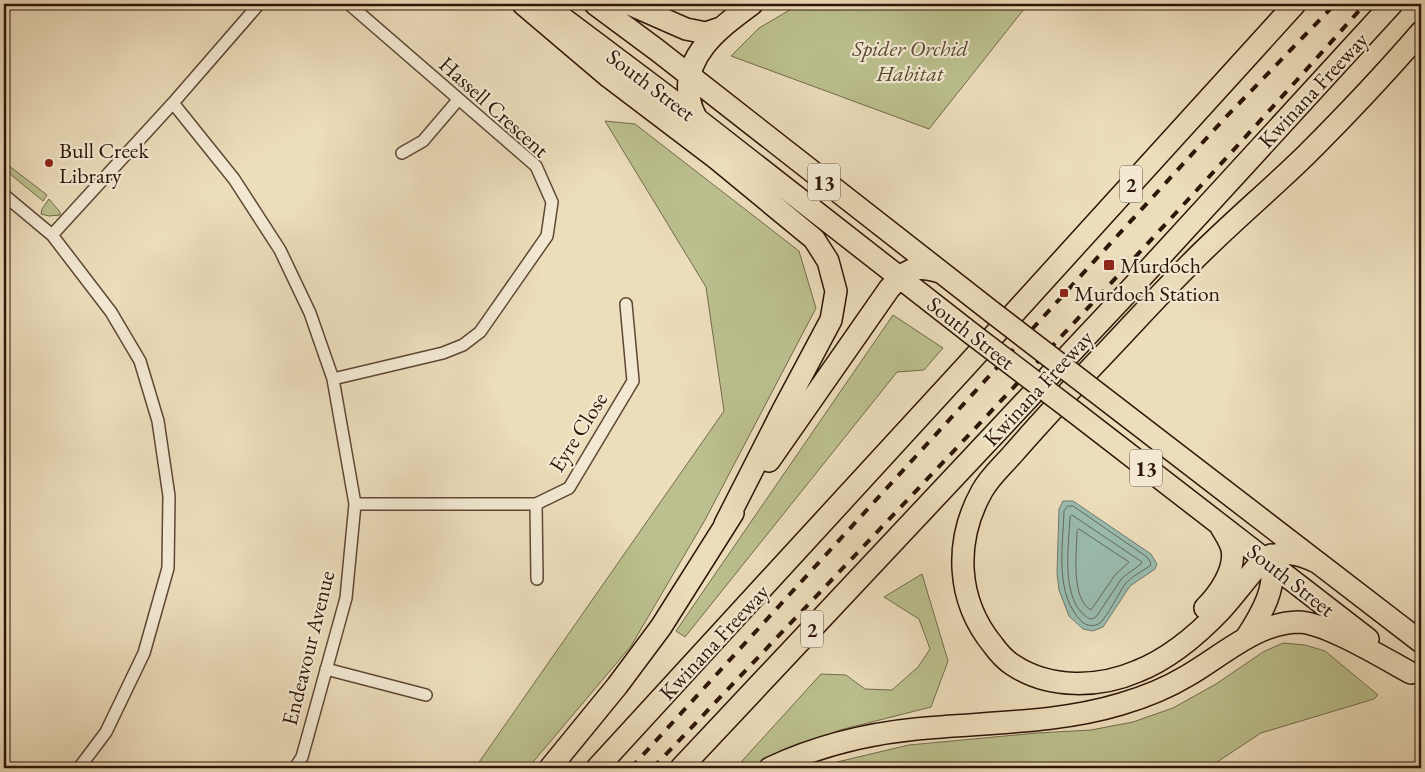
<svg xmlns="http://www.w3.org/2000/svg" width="1425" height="772" font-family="'EB Garamond',serif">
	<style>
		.green { fill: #bbc08e; stroke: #746a4a }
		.water { fill: #99bcaf; stroke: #6e796c }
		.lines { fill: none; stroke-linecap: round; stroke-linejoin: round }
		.shore { stroke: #64685b; stroke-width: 1 }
		.street-casing { stroke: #5e4734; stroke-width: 14 }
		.highway-casing { stroke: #2e1507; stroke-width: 24 }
		.street { stroke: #f3e9d3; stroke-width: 11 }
		.highway { stroke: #ecddbb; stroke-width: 21 }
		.rail { stroke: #2e1507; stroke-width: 4; stroke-dasharray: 9 9; stroke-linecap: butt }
		.highway-bridge-casing { stroke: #2e1507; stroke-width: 24; stroke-linecap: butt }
		.highway-bridge { stroke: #ecddbb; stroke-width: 21 }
		.poi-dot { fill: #8f2418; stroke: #f3e9d3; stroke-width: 2 }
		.labels { text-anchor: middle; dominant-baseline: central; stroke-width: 4.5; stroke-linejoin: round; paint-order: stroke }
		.shield { fill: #f3e9d3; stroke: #695544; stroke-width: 1 }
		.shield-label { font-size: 21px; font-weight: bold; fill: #2e1507 }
		.park-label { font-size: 22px; font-style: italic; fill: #584830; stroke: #f3e9d3 }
		.street-label { font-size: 22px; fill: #2e1507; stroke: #f3e9d3 }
		.poi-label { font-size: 22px; fill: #2e1507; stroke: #f3e9d3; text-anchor: start }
	</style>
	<rect width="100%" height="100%" fill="#ecddbb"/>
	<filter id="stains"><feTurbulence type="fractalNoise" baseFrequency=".004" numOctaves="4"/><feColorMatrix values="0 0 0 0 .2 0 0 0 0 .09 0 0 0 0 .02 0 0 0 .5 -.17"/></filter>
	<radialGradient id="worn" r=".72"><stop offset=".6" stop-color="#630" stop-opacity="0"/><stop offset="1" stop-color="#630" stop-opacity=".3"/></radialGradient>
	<path class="green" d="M 800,4 L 1017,4 L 1024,9 L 929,129 L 731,56 L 759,28 Z
		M 605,121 L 635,124 L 799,251 L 816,308 L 705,520 L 631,646 L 528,768 L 475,768 L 724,411 L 706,287 Z
		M 4,162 L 47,195 L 43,201 L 4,169 Z
		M 49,199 L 60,212 L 60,215 L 49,216 L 41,214 L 42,209 Z
		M 893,315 L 943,348 L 924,370 L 897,372 L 685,637 L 676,631 Z
		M 922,574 L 948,661 L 931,707 L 840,730 L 753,768 L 748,768 L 742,761 L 821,674 L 846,675 L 865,689 L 892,690 L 918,667 L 930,649 L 919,619 L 884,597 Z
		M 1283,643 L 1305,645 L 1325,651 L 1378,695 L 1374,699 L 1261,733 L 1208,768 L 821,768 L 837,762 L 909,745 L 1037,733 L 1091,730 L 1133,722 L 1173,708 L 1216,684 L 1263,652 Z"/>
	<path class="water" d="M 1063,501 L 1073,501 L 1151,554 L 1157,564 L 1155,569 L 1130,586 L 1103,627 L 1093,631 L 1083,629 L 1069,616 L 1059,590 L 1057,573 L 1059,509 Z"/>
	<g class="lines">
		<path class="shore" d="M 1068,506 L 1073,506 L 1147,557 L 1151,563 L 1150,566 C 1142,571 1131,577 1125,584 C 1119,593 1107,617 1100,623 C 1094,627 1087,626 1082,622 C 1054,594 1063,547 1064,511 Z
			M 1072,515 L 1142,562 L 1141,564 L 1122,578 L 1096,617 C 1090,621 1088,618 1083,614 C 1061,593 1069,544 1070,517 Z
			M 1079,529 L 1129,562 L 1115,575 L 1091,610 C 1070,598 1077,551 1077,531 Z"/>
		<defs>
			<path id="street" d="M 173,103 L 234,179 L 280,250 L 310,313 L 333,379 L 355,504 L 346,598 L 302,757 L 295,768
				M 402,153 L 423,141 L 458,100
				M 4,195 L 52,235 L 111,312 L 140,361 L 158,421 L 169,496 L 168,568 L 144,653 L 106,732 L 79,768
				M 52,235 L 173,103 L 259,4
				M 333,379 L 443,353 L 463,345 L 480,332 L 547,236 L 552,202 L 536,166 L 349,4
				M 355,504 L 536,504 L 569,488 L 633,381 L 626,304
				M 536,504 L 537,579
				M 326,669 L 426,695"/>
			<path id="highway" d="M 523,4 L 609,77 L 717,159 L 814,239 L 828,261 L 836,291 L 831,320 L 782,412 L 725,524
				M 544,4 L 697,119 L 972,334
				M 595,4 L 657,50 L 992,312
				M 629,4 L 686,29 L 706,33 L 721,28
				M 697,119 C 694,114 691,107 690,101 C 680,56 721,27 752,4
				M 1092,389 L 1421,642
				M 1073,411 L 1368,639
				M 769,461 L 889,289 C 907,269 914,264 940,272
				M 1316,562 C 1299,553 1283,550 1264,559 C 1248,576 1235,595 1220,611 C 1197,635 1168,659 1138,671 C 1099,688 1049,689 1013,665 C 1005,660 998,652 993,645 C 956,600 954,541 982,491 C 989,478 1001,467 1011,456 C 1037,426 1064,397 1091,368 C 1124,334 1155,299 1189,265 C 1226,227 1267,193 1305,156 C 1345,116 1384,75 1421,32
				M 1205,608 C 1219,594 1236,570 1232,549 C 1230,541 1225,534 1221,527
				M 1246,638 C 1262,613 1278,587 1271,555
				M 550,768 L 617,686 L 661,627 L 733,513
				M 597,768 L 967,365 L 1295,4
				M 681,768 L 1128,292 L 1392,4
				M 770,768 C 815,747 866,734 916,729 C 984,722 1055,724 1121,704 C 1145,697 1167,688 1187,676 C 1222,656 1256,623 1298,622 C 1325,622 1385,659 1411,673"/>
		</defs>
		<use href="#street" class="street-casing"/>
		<use href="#highway" class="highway-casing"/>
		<use href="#street" class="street"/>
		<use href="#highway" class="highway"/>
		<path class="rail" d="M 631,768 L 1225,118 L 1335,4
			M 653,768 C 893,515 1134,264 1365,4"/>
		<defs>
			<path id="highway-bridge" d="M 992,312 L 1092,389
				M 972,334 L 1073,411"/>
		</defs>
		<use href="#highway-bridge" class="highway-bridge-casing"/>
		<use href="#highway-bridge" class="highway-bridge"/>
	</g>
	<g class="poi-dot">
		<circle cx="49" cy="163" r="5"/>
		<rect x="1103" y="259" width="12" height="12" rx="2.5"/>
		<rect x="1059" y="288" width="10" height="10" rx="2.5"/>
	</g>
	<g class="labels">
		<g class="shield">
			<rect x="808" y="163.5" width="32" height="37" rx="4"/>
			<rect x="1120" y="165.5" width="22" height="37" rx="4"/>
			<rect x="1130" y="449.5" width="32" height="37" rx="4"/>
			<rect x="801" y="610.5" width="22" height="37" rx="4"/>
		</g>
		<g class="shield-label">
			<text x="824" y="182">13</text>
			<text x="1131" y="184">2</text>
			<text x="1146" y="468">13</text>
			<text x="812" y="629">2</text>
		</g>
		<g class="park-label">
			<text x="910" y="48">Spider Orchid<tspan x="910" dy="25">Habitat</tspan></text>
		</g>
		<g class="street-label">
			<text transform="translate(651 85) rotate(37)">South Street</text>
			<text transform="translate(1313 90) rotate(-47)">Kwinana Freeway</text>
			<text transform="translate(494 107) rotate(42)">Hassell Crescent</text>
			<text transform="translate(971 333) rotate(38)">South Street</text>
			<text transform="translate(1038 388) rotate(-47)">Kwinana Freeway</text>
			<text transform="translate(578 432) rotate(-58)">Eyre Close</text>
			<text transform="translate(1291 580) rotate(38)">South Street</text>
			<text transform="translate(714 642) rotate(-47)">Kwinana Freeway</text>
			<text transform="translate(308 648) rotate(-76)">Endeavour Avenue</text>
		</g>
		<g class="poi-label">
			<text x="59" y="150">Bull Creek<tspan x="59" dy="25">Library</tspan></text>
			<text x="1120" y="265">Murdoch</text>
			<text x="1074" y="293">Murdoch Station</text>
		</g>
	</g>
	<rect width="1425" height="772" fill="none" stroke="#ecddbb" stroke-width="20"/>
	<rect x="5" y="5" width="1415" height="762" fill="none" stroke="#2e1507" stroke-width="2.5"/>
	<rect x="10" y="10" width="1405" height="752" fill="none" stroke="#2e1507"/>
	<rect width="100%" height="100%" filter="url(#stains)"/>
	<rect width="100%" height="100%" fill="url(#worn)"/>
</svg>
